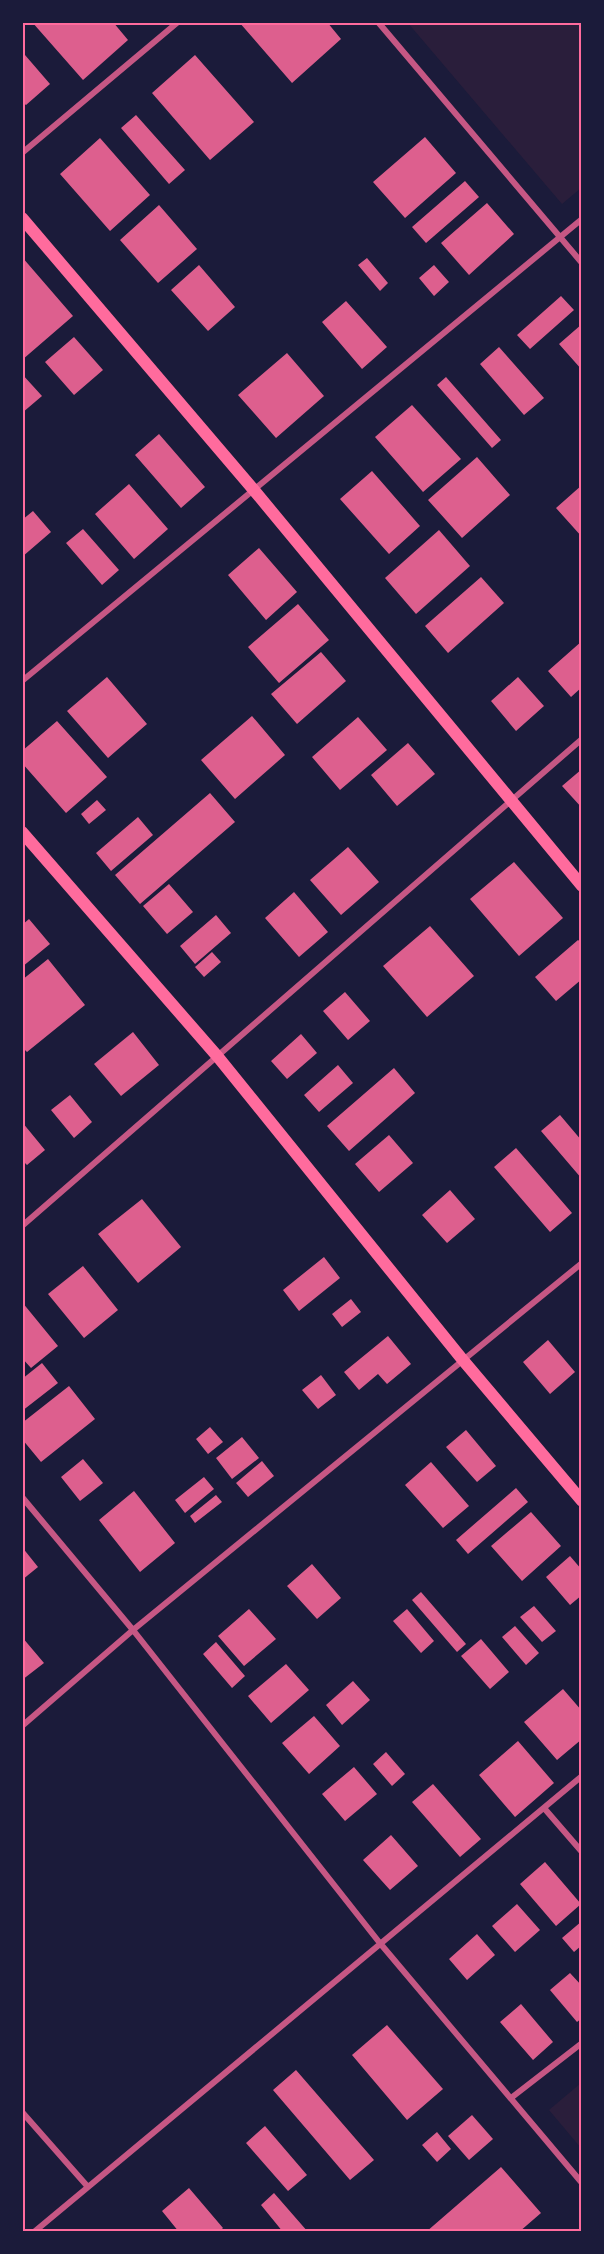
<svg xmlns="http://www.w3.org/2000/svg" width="604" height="2254" font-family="Poppins,sans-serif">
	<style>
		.green { fill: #2a1e3b }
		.building { fill: #dd5f8e }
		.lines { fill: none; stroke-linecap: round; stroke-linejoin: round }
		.minor { stroke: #c65784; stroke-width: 6 }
		.secondary { stroke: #ff6b9d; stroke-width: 12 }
		.neatline { fill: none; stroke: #ff6b9d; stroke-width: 2 }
	</style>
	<rect width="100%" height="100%" fill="#1b1b3a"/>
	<path class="green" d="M 408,23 L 581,23 L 581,188 L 562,204 Z
		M 581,2083 L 581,2148 L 549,2110 Z"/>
	<path class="building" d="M 32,22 L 113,22 L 128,40 L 83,80 Z
		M 239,22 L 327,22 L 341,39 L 292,83 Z
		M 25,55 L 50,84 L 26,105 L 22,102 L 22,57 Z
		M 195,55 L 254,122 L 210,160 L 152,93 Z
		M 136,115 L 185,170 L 169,184 L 121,128 Z
		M 425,137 L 456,173 L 405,218 L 373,182 Z
		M 100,138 L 150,195 L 110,231 L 60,174 Z
		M 465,181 L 479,197 L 426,243 L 412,227 Z
		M 487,203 L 514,234 L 469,275 L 441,243 Z
		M 159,205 L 197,249 L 158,283 L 120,240 Z
		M 22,257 L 73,316 L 22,360 Z
		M 367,258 L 388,283 L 380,291 L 358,265 Z
		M 199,265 L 235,307 L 208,331 L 171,290 Z
		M 434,265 L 449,282 L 434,296 L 419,278 Z
		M 561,296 L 574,310 L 530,349 L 517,335 Z
		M 346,301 L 387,347 L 362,369 L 322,322 Z
		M 582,324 L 582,370 L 559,344 Z
		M 74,337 L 103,370 L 74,395 L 45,362 Z
		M 499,347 L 544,398 L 524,415 L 480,364 Z
		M 287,353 L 324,396 L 276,438 L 238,395 Z
		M 22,374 L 42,396 L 22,413 Z
		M 446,377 L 501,440 L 492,448 L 437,385 Z
		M 412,405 L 461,459 L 423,492 L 375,437 Z
		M 159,434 L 205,487 L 181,508 L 135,455 Z
		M 477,457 L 510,495 L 462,538 L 428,500 Z
		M 372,471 L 420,526 L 389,554 L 340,499 Z
		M 129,484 L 168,529 L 134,559 L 95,514 Z
		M 582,485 L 582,537 L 556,508 Z
		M 33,511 L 51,532 L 22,557 L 22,520 Z
		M 83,529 L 119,570 L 102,585 L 66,543 Z
		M 439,530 L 470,566 L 416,614 L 385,578 Z
		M 259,548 L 297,592 L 266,620 L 228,575 Z
		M 481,577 L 504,603 L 448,653 L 425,626 Z
		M 298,604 L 329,640 L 279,683 L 248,647 Z
		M 582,641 L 582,687 L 571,697 L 548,671 Z
		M 321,652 L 346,681 L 297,724 L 271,694 Z
		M 107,677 L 147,724 L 108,758 L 67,711 Z
		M 518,677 L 544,706 L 516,731 L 491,701 Z
		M 252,716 L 285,755 L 235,799 L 201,760 Z
		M 358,717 L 387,750 L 340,790 L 312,757 Z
		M 57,721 L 107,777 L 66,813 L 22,763 L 22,751 Z
		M 408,743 L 435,774 L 397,806 L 371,775 Z
		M 582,769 L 582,808 L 562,786 Z
		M 210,793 L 235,822 L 140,904 L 115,875 Z
		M 97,800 L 106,810 L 89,824 L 81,814 Z
		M 138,817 L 153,835 L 111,871 L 96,853 Z
		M 348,847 L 379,882 L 341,915 L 310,880 Z
		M 514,862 L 563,918 L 519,956 L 470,899 Z
		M 169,884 L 193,912 L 167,934 L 143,906 Z
		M 294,892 L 328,932 L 299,957 L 265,918 Z
		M 216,915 L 231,933 L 195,964 L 180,946 Z
		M 29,919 L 50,944 L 22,967 L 22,925 Z
		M 430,926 L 474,976 L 427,1017 L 383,966 Z
		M 578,940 L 582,943 L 582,979 L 556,1001 L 535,977 Z
		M 212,952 L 221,962 L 204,977 L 195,967 Z
		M 48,959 L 85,1005 L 27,1052 L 22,1047 L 22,980 Z
		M 345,992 L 370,1021 L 348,1040 L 323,1011 Z
		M 133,1032 L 159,1065 L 121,1096 L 94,1064 Z
		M 301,1034 L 317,1053 L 287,1079 L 271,1061 Z
		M 338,1065 L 353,1083 L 319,1112 L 304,1095 Z
		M 394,1068 L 415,1093 L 349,1151 L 327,1126 Z
		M 70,1095 L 92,1122 L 74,1138 L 51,1110 Z
		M 560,1115 L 582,1141 L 582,1179 L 541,1131 Z
		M 22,1122 L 45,1150 L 27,1165 L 22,1160 Z
		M 389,1135 L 413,1163 L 379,1192 L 355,1164 Z
		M 516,1148 L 572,1213 L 550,1232 L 494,1167 Z
		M 450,1190 L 475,1219 L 447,1243 L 422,1215 Z
		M 142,1199 L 181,1247 L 138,1283 L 98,1234 Z
		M 324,1257 L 340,1278 L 299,1311 L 283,1290 Z
		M 83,1266 L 118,1310 L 84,1338 L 48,1294 Z
		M 351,1299 L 361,1312 L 342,1327 L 332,1314 Z
		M 22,1302 L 58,1346 L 31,1368 L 22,1358 Z
		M 388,1336 L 411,1364 L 387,1384 L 378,1374 L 359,1390 L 344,1372 Z
		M 548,1340 L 575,1372 L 550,1394 L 523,1362 Z
		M 42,1363 L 58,1383 L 22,1411 L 22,1379 Z
		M 321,1375 L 336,1395 L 318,1409 L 302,1390 Z
		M 69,1386 L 95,1419 L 41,1462 L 22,1439 L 22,1423 Z
		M 210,1427 L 223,1442 L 208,1454 L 196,1439 Z
		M 466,1430 L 496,1466 L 477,1482 L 446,1447 Z
		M 242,1437 L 259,1458 L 232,1479 L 216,1458 Z
		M 83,1459 L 103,1483 L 80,1501 L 61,1477 Z
		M 262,1461 L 274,1476 L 248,1497 L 236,1483 Z
		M 431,1462 L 469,1506 L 443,1528 L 405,1485 Z
		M 204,1477 L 214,1489 L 185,1513 L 175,1500 Z
		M 516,1488 L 528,1502 L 468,1554 L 456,1540 Z
		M 134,1491 L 175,1543 L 140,1572 L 99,1520 Z
		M 216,1495 L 222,1502 L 195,1523 L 190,1516 Z
		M 531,1512 L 561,1546 L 522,1581 L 491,1546 Z
		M 22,1547 L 38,1567 L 22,1580 Z
		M 570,1556 L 582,1570 L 582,1595 L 570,1605 L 546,1577 Z
		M 312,1564 L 341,1598 L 317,1619 L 287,1586 Z
		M 421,1592 L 466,1644 L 457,1652 L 412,1600 Z
		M 534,1606 L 556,1631 L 542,1642 L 520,1617 Z
		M 249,1609 L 276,1639 L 244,1666 L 218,1636 Z
		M 407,1609 L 434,1641 L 421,1653 L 393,1621 Z
		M 515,1626 L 539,1653 L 526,1665 L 502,1637 Z
		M 22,1637 L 44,1663 L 22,1680 Z
		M 481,1639 L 509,1672 L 490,1689 L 461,1656 Z
		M 216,1642 L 245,1676 L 232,1688 L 203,1654 Z
		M 286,1664 L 309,1690 L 271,1723 L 248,1696 Z
		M 353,1681 L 370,1700 L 342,1725 L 326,1705 Z
		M 563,1689 L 582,1711 L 582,1739 L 557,1760 L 524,1722 Z
		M 314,1716 L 340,1746 L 309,1774 L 282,1743 Z
		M 518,1741 L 554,1783 L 515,1817 L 479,1775 Z
		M 386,1752 L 405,1774 L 392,1786 L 373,1764 Z
		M 354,1767 L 377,1794 L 345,1821 L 322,1794 Z
		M 433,1784 L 481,1839 L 460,1857 L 412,1802 Z
		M 391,1835 L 418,1866 L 390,1890 L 363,1860 Z
		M 545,1862 L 581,1904 L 556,1926 L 520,1884 Z
		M 517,1904 L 540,1930 L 515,1952 L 492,1926 Z
		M 582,1921 L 582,1945 L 574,1952 L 562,1938 Z
		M 477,1934 L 495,1955 L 467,1980 L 449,1959 Z
		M 570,1973 L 582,1986 L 582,2018 L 577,2022 L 550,1990 Z
		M 521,2004 L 553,2042 L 533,2060 L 500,2022 Z
		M 387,2025 L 443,2089 L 407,2120 L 352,2055 Z
		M 296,2070 L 374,2160 L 350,2180 L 273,2090 Z
		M 472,2115 L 493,2139 L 469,2160 L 448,2136 Z
		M 265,2126 L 307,2175 L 288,2191 L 246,2143 Z
		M 437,2132 L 451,2149 L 437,2162 L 422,2145 Z
		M 501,2167 L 541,2213 L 519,2232 L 426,2232 Z
		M 189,2188 L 223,2228 L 219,2232 L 179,2232 L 162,2211 Z
		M 274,2193 L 308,2232 L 283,2232 L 261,2205 Z"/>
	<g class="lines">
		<path class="minor" d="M 378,22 L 582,263
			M 22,153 L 178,22
			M 22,681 L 582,219
			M 22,1226 L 582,739
			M 22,1497 L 133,1630 L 379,1942 L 582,2183
			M 22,1726 L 133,1630 L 582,1263
			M 544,1808 L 582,1852
			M 511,2098 L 582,2043
			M 22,2112 L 88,2187
			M 34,2232 L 582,1776"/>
		<path class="secondary" d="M 22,218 L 253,489 L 582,886
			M 22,832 L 218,1057 L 462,1359 L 582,1501"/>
	</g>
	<rect width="604" height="2254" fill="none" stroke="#1b1b3a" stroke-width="48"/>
	<rect x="24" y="24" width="556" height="2206" class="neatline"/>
</svg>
